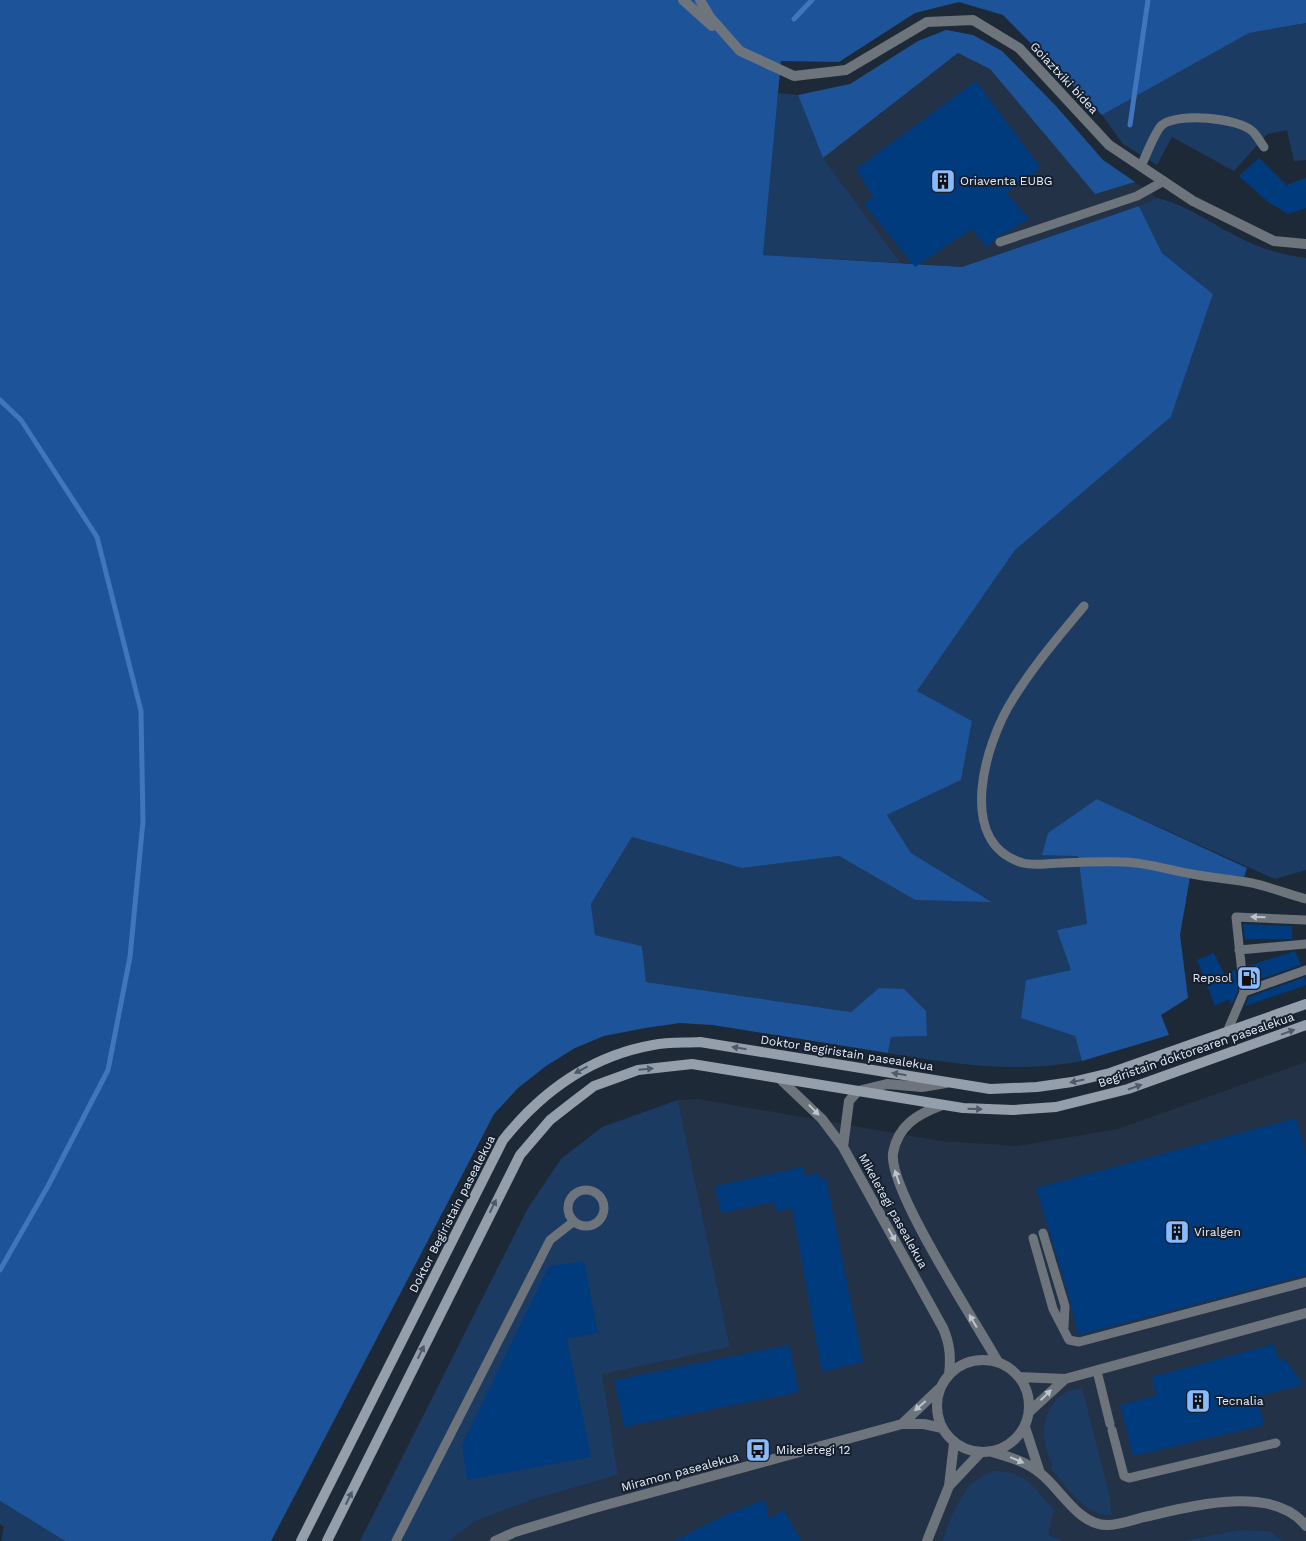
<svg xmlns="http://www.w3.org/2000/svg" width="1306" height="1541" font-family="'Work Sans',sans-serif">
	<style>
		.built { fill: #233246 }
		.green { fill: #1c3b63 }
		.forest { fill: #1d5398 }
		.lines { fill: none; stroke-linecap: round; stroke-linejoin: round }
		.stream { stroke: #4076be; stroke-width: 5 }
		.building { fill: #003b7e }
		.service { stroke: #6e747c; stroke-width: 9 }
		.minor { stroke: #6e747c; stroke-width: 10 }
		.secondary { stroke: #959fac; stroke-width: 10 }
		.oneway { fill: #bdc4ce }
		.oneway2 { fill: #4f5967 }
		.labels { text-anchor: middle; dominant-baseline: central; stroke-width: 4; stroke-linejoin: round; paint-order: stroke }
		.street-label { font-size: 12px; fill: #e8effa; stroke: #151f2e }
		.poi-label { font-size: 12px; fill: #e8effa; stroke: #151f2e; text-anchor: start }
	</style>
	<rect width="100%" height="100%" fill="#1e2938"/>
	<path class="built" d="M 958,53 L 990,69 L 1095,194 L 1135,182 L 1157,198 L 1139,206 L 962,267 L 901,263 L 823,158 Z
		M 1306,1062 L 1306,1541 L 1282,1541 L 1270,1531 L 1239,1530 L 1182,1541 L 1064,1541 L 953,1512 L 942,1541 L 450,1541 L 474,1522 L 528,1501 L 618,1475 L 601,1373 L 730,1347 L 678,1100 L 698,1099 L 940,1141 L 1017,1146 L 1118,1129 Z"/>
	<path class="green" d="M 1306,23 L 1306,160 L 1294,161 L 1287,130 L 1267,134 L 1234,171 L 1172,137 L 1157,165 L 1123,144 L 1102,115 L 1249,33 Z
		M 778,93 L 798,95 L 823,158 L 901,263 L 763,255 Z
		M 1157,198 C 1187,205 1212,224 1240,238 C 1261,249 1283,255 1306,258 L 1306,870 L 1275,879 L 1097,799 L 1078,856 L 1087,924 L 1072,970 L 1026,980 L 1075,1036 L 1082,1061 C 1014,1074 955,1064 888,1053 L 891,1037 L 927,1036 L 879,988 L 851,1012 L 646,982 L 642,946 L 595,935 L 591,904 L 632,837 L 742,868 L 839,856 L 915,900 L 991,901 L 911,853 L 887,815 L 961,780 L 972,721 L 916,692 L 1015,550 L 1171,417 L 1213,294 L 1162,253 L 1139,206 Z
		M 678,1100 L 730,1347 L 602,1374 L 618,1475 L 528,1501 L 474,1522 L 450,1541 L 360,1541 L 528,1208 L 561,1159 L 602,1127 Z
		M 1082,1388 L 1109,1493 L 1112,1515 C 1085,1517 1068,1487 1051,1469 L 1053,1465 C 1039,1444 1040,1405 1067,1392 C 1071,1390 1077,1390 1082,1388 Z
		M 992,1471 C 1026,1471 1033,1486 1054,1510 L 1048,1535 L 1064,1541 L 942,1541 L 953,1512 L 970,1484 Z
		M 0,1501 L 65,1541 L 1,1541 L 4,1527 L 0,1524 Z
		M 1239,1530 L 1270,1531 L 1282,1541 L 1182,1541 Z"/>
	<path class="forest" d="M 0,0 L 1306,0 L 1306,23 L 1249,33 L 1102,115 L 1003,15 L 959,2 L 915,13 L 839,62 L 781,61 L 763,255 L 962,267 L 1139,206 L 1162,253 L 1213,294 L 1171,417 L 1015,550 L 917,691 L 972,721 L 961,780 L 887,815 L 911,853 L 992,902 L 915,900 L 839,856 L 742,868 L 632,837 L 591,904 L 595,935 L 642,946 L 646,982 L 851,1012 L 879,988 L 904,989 L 926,1011 L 927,1036 L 891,1037 L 888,1053 L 713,1025 L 680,1023 L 645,1028 L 604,1036 L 575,1048 L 546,1066 L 518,1088 L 494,1114 L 271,1541 L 65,1541 L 0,1501 Z
		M 946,30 L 973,35 L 1002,51 L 1056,106 L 1103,160 L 1135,182 L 1095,194 L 990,69 L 958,53 L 823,158 L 798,95 L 850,84 L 918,41 Z
		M 1097,799 L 1247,868 L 1244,877 L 1191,871 L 1180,935 L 1188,998 L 1161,1015 L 1169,1035 L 1082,1061 L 1075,1036 L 1021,1018 L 1026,980 L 1071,970 L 1057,930 L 1087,924 L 1078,856 L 1042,855 L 1048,833 Z"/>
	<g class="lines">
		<path class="stream" d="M 794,19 L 812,0
			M 1130,125 L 1148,0
			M 0,400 L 21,420 L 97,537 L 141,711 L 143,821 L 130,957 L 108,1070 L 48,1186 L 0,1270"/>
	</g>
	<path class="building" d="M 976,81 L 1041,168 L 1007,193 L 1029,219 L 996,238 L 986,247 L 972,229 L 915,267 L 864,204 L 873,197 L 856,169 Z
		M 1259,158 L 1286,185 L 1306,178 L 1306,208 L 1288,214 L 1268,202 L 1239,176 Z
		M 1243,924 L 1292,926 L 1292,939 L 1245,939 Z
		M 1295,951 L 1301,965 L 1249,983 L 1248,966 Z
		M 1214,953 L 1224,974 L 1235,970 L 1238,991 L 1231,1006 L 1229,999 L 1215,1006 L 1197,960 Z
		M 1305,977 L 1306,985 L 1245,1006 L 1249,997 Z
		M 1296,1118 L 1306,1155 L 1306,1275 L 1078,1335 L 1071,1304 L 1036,1188 Z
		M 803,1167 L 805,1176 L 818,1173 L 820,1179 L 826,1178 L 863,1362 L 822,1372 L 792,1208 L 776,1211 L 774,1202 L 721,1213 L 715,1186 Z
		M 584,1261 L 598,1333 L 567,1339 L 591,1457 L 467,1480 L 462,1445 L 549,1266 Z
		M 1274,1344 L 1279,1361 L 1286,1360 L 1303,1385 L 1257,1396 L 1264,1425 L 1133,1456 L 1120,1405 L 1156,1396 L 1152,1377 Z
		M 789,1345 L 799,1392 L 624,1427 L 614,1380 Z
		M 765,1500 L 769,1519 L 784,1510 L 801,1541 L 673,1541 L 730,1513 Z"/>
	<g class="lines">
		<path class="service" d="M 1141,166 C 1146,156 1155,131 1162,125 C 1178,112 1238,118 1252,131 C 1257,135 1260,142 1264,147
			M 1000,242 L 1137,196 L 1164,181
			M 1084,606 C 1059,636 1034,665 1013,699 C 986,741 954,843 1023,863 C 1034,866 1049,863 1061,863 C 1082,862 1104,861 1125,862 C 1148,863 1169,870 1192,874 C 1212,878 1232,879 1252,883 C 1270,887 1288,894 1306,899
			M 1239,950 L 1306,944
			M 1244,992 L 1306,970
			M 1227,1032 L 1244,992 L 1236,917 L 1306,920
			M568 1208a18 18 0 1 1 36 0a18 18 0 1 1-36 0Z
			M 1043,1233 L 1065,1306 L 1064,1327
			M 1033,1238 L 1053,1309 L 1069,1340 L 1079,1342 L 1306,1282
			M 1097,1371 L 1110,1424
			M 1112,1430 L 1124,1476 L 1129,1478 L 1276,1443
			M 396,1541 L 550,1240 L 573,1222"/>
		<path class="minor" d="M 683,0 L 712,26
			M 700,0 L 710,17 L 740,51 L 794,76 L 846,70 L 927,22 L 973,20 L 1019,48 L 1109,145 L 1193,201 L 1274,241 L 1306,244
			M 779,1078 L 822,1119 L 843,1147 L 943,1328 C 950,1344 951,1357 949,1375
			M 942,1105 C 918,1114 898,1125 893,1153 C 888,1189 977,1324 998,1362
			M 843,1147 L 849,1101 L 858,1091 L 887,1084 L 922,1087 L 946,1083
			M937 1406a46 46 0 1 1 92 0a46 46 0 1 1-92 0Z
			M 1019,1377 L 1065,1379 L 1306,1313
			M 1029,1412 L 1065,1379
			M 902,1424 L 939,1389
			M 1025,1427 L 1040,1473
			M 992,1452 C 1009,1457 1025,1461 1040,1473 C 1061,1489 1078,1525 1107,1525 C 1119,1525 1133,1520 1144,1517 C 1189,1507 1273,1483 1306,1526
			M 949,1486 L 980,1453
			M 495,1541 L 515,1532 L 591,1509 L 902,1424 L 924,1424 L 942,1428
			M 927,1541 L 949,1486 L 954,1443"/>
		<path class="secondary" d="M 301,1541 L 503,1140 C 542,1091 591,1056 653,1045 C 668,1042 685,1043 700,1042 L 990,1089 L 1037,1087 L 1072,1082 L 1110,1073 L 1306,1004
			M 327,1541 L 520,1155 L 550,1120 L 573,1102 L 594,1086 L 638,1070 L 692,1064 L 963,1108 L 1013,1110 L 1056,1107 L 1128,1089 L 1306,1025"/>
	</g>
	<defs><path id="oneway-solid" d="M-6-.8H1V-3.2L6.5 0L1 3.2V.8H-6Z" transform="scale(1.25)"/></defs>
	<g class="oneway">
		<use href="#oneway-solid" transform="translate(1258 917) rotate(-179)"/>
		<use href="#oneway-solid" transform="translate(814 1110) rotate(46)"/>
		<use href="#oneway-solid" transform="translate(897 1177) rotate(-108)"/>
		<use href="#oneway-solid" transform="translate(892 1235) rotate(61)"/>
		<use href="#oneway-solid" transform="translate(973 1321) rotate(-121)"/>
		<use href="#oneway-solid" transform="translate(1046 1395) rotate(-44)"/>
		<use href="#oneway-solid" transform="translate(920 1406) rotate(139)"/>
		<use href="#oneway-solid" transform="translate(1017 1460) rotate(23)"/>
	</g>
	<g class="oneway2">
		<use href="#oneway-solid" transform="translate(1288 1032) rotate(-20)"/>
		<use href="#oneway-solid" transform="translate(739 1048) rotate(-171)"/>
		<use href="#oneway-solid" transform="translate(646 1069) rotate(-5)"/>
		<use href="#oneway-solid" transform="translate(581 1070) rotate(152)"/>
		<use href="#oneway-solid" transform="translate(899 1074) rotate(-171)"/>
		<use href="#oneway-solid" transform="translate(1077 1081) rotate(168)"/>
		<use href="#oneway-solid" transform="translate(1135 1087) rotate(-19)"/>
		<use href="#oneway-solid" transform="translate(975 1109) rotate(2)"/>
		<use href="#oneway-solid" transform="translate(493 1206) rotate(-64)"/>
		<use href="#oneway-solid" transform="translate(421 1352) rotate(-64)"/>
		<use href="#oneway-solid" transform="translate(349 1498) rotate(-64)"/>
	</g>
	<defs>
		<symbol id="building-square" viewBox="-11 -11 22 22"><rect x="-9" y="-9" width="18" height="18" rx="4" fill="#89bafc" stroke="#151f2e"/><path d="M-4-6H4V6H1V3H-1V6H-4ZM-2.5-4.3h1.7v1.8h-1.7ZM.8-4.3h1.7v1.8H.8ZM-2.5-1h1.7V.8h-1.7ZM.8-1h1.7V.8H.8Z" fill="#111"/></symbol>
		<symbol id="fuel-square" viewBox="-11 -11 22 22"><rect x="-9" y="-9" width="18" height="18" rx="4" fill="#89bafc" stroke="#151f2e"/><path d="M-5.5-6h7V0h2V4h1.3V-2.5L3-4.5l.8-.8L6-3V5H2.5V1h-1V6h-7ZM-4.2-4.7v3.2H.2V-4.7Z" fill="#111"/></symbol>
		<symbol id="bus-square" viewBox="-11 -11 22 22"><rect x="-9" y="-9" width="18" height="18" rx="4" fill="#89bafc" stroke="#151f2e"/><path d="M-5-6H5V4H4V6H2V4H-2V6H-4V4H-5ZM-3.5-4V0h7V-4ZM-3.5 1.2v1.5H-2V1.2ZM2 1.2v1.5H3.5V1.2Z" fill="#111"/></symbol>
	</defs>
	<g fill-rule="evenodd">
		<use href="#building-square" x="929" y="167" width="28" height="28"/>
		<use href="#fuel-square" x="1235" y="964" width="28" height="28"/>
		<use href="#building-square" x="1163" y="1218" width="28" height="28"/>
		<use href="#building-square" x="1184" y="1387" width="28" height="28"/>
		<use href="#bus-square" x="744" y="1436" width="28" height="28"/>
	</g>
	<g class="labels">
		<g class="street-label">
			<text transform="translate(1064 78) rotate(47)">Goiaztxiki bidea</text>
			<text transform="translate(1196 1050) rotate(-19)">Begiristain doktorearen pasealekua</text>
			<text transform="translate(847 1053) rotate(9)">Doktor Begiristain pasealekua</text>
			<text transform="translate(893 1211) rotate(61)">Mikeletegi pasealekua</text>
			<text transform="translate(452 1214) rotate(-63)">Doktor Begiristain pasealekua</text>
			<text transform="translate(680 1472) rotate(-15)">Miramon pasealekua</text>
		</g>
		<g class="poi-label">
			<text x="960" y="181">Oriaventa EUBG</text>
			<text x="1232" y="978" text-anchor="end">Repsol</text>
			<text x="1194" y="1232">Viralgen</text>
			<text x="1216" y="1401">Tecnalia</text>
			<text x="776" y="1450">Mikeletegi 12</text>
		</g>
	</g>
</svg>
